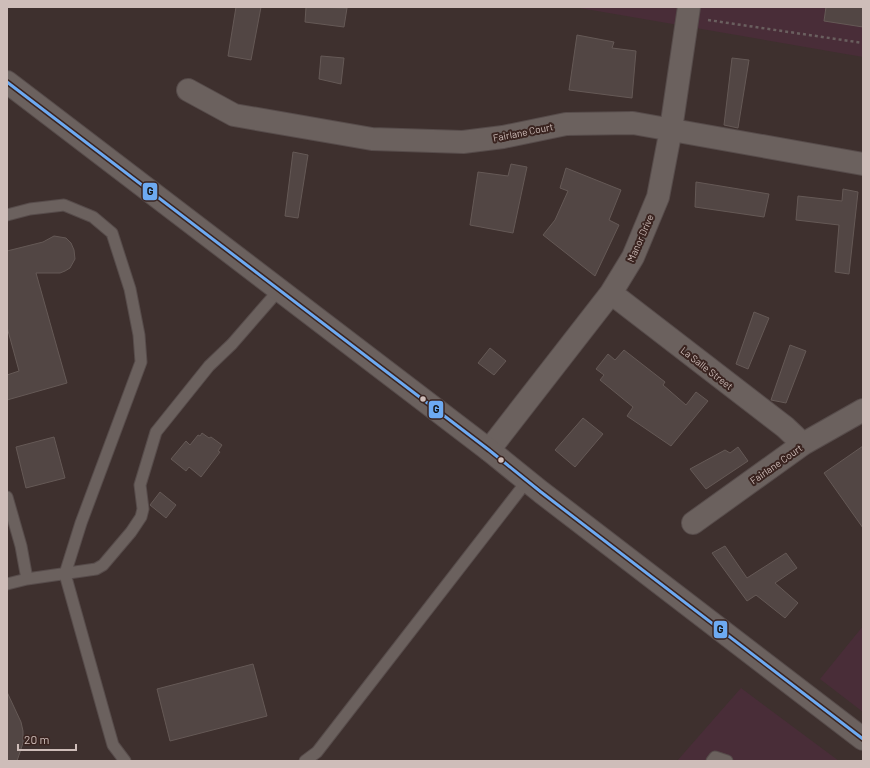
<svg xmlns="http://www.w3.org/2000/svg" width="870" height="768" font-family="Barlow,sans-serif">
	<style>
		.green { fill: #492d38 }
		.building { fill: #524644; stroke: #655956 }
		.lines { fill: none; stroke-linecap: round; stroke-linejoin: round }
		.service-casing { stroke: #574c4b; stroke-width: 13 }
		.minor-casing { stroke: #574c4b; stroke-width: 24 }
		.tertiary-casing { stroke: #574c4b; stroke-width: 24 }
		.path { stroke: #6a5f5f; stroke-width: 2.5; stroke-dasharray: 3 3; stroke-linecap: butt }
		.service { stroke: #6b615e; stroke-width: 11 }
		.minor { stroke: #6b615e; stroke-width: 22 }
		.tertiary { stroke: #6b615e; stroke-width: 22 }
		.bus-1-casing { stroke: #3a2420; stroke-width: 6 }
		.bus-1 { stroke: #6daaf2; stroke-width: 3 }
		.bus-dot { fill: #cebdb9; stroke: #3a2420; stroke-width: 1.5 }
		.labels { text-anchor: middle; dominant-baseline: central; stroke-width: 4; stroke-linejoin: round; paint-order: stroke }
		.street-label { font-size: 10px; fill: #cebdb9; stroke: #3a2420 }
		.line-badge { stroke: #3a2420; stroke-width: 1.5 }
		.pale-badge-label { font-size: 11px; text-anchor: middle; font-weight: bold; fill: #111 }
	</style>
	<rect width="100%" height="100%" fill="#3e302e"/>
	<path class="green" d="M 574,7 L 863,7 L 863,57 Z
		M 863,626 L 863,712 L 820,679 Z
		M 741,688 L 839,761 L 677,761 Z"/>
	<path class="building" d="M 236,7 L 261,7 L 251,60 L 228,56 Z
		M 306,7 L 347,8 L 344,27 L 305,22 Z
		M 826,7 L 863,7 L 863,27 L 824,21 Z
		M 577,35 L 614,42 L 612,48 L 636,51 L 632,98 L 569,90 Z
		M 321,56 L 344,58 L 341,84 L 319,79 Z
		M 732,58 L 749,60 L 738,128 L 724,125 Z
		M 293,152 L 308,155 L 298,218 L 285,216 Z
		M 511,164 L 527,167 L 513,233 L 470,225 L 478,172 L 508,176 Z
		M 566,168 L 621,190 L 609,220 L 619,225 L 595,276 L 543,235 L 555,220 L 568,191 L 560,188 Z
		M 696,182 L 769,194 L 764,217 L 695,207 Z
		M 843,189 L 858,192 L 849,274 L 835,272 L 839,225 L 796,220 L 798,196 L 842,201 Z
		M 54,236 L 66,238 L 71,243 L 74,250 L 75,259 L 70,268 L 65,271 L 60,273 L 36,273 L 67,383 L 7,400 L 7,375 L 19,371 L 7,327 L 7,251 L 43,242 Z
		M 754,312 L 769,318 L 748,369 L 736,364 Z
		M 790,345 L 806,351 L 786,403 L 771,400 Z
		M 490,348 L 506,361 L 494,375 L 478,363 Z
		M 624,350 L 665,382 L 663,385 L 686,405 L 696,392 L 708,401 L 671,446 L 627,416 L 633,407 L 600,380 L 604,375 L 596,369 L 608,354 L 615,360 Z
		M 583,418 L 603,434 L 575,467 L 555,450 Z
		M 202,433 L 209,438 L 211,437 L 222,445 L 218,451 L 220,452 L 201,477 L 189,467 L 186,471 L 171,459 L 186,441 L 190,445 L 198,435 L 200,436 Z
		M 54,437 L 65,478 L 26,488 L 16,447 Z
		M 863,446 L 863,528 L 824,473 Z
		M 738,447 L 748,461 L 706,489 L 690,469 L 725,450 L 730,453 Z
		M 160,492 L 176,505 L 166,518 L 150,505 Z
		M 725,546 L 747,578 L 786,553 L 797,568 L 775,583 L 798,603 L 785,618 L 756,595 L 747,601 L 712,553 Z
		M 253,664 L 267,716 L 170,741 L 157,689 Z
		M 7,692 L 21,722 L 23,731 L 23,743 L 17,761 L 7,761 Z"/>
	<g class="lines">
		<defs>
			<path id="service" d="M 7,215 L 30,209 L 64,205 L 93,217 L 112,233 L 130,289 L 139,335 L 141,362 L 81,523 L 65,574 L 107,724 L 113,745 L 125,761
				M 7,497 L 21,546 L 27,579
				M 7,584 L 27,579 L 96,569 L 103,565 L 131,532 L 141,517 L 143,509 L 140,485 L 156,432 L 209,366 L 232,344 L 279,290
				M 305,761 L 317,752 L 527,481
				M 712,761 L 715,757 L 727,761"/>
			<path id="minor" d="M 188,90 L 234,115 L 372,139 L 463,142 L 503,137 L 566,124 L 633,123 L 863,164
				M 611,293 L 785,427 L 803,444
				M 489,450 L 611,293 L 633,257 L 658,197 L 671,129 L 689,7
				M 693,523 L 803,444 L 863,410"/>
			<path id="tertiary" d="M 7,82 L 489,450 L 541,492 L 863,739"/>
		</defs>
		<use href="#service" class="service-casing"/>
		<use href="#minor" class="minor-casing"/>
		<use href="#tertiary" class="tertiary-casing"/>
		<path class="path" d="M 708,20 L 863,43"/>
		<use href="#service" class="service"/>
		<use href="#minor" class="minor"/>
		<use href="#tertiary" class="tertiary"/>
		<defs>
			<path id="bus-1" d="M 7,82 L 489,450 L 541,492 L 863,739"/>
		</defs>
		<use href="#bus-1" class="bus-1-casing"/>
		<use href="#bus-1" class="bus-1"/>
	</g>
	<g class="bus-dot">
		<circle cx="423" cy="399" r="3.5"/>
		<circle cx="501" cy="460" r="3.5"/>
	</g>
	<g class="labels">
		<g class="street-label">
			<text transform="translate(523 132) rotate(-11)">Fairlane Court</text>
			<text transform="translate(640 238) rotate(-66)">Manor Drive</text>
			<text transform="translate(707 368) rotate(38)">La Salle Street</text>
			<text transform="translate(776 464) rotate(-35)">Fairlane Court</text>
		</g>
	</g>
	<g class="line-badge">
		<rect x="142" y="182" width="16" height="19" rx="4" fill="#6daaf2"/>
		<rect x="428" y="400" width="16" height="19" rx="4" fill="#6daaf2"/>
		<rect x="713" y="620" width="15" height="19" rx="4" fill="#6daaf2"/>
	</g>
	<g class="pale-badge-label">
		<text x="150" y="195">G</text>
		<text x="436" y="413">G</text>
		<text x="720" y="633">G</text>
	</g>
	<rect width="870" height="768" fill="none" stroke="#cebdb9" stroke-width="16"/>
	<path d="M18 744v6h58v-6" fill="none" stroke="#cebdb9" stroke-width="2"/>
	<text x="24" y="744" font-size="12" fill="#cebdb9" stroke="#3a2420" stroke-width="3" paint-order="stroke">20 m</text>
</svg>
